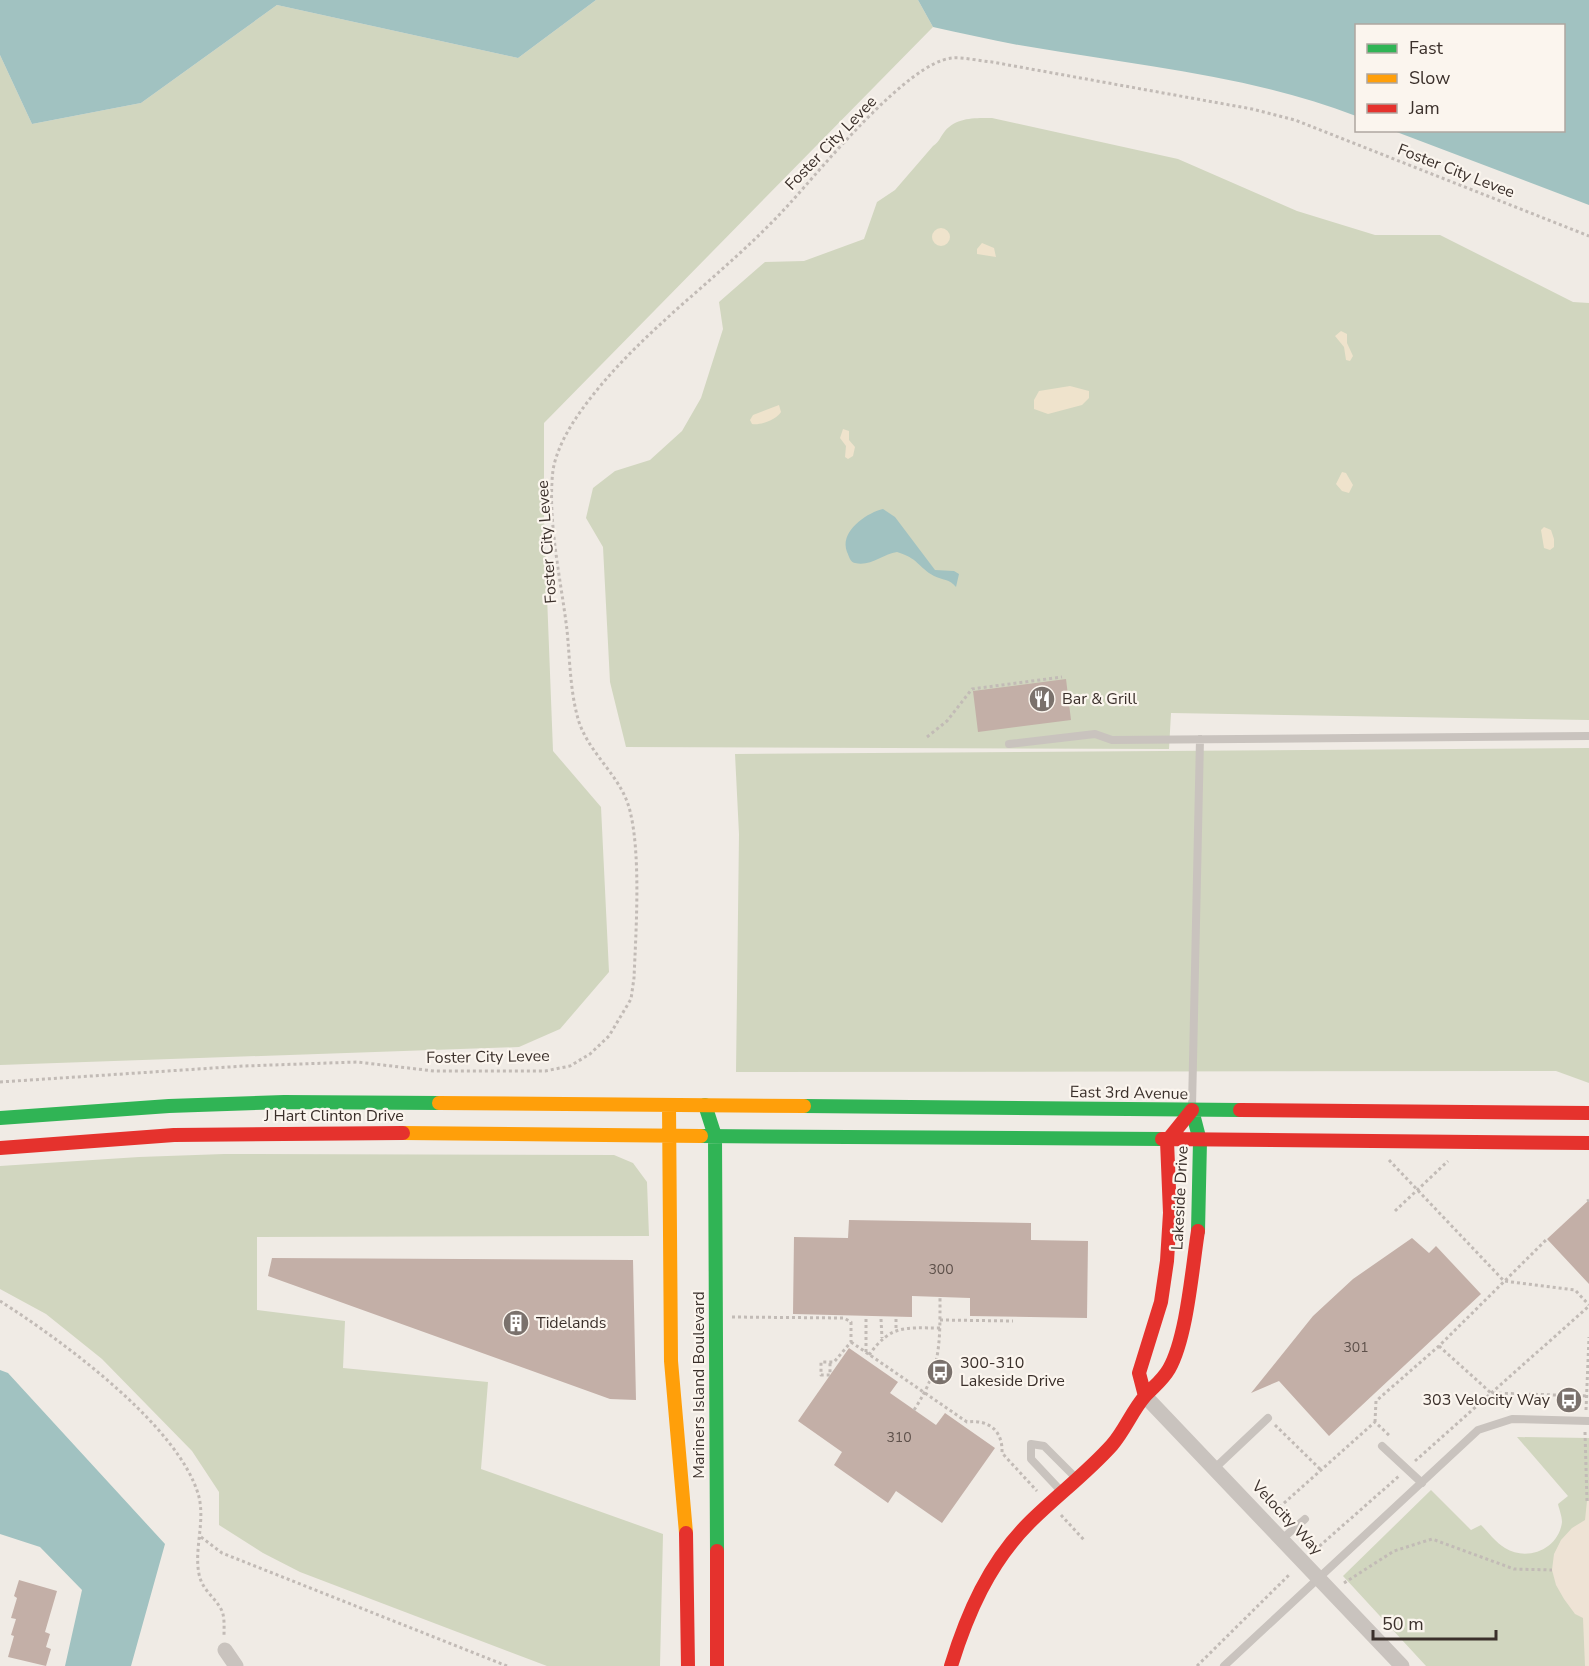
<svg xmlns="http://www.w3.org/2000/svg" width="1589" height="1666" font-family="'Nunito Sans',sans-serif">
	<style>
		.green { fill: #d1d6bf }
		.sand { fill: #efe3cc }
		.plaza { fill: #eee3d5 }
		.water { fill: #a1c2c1 }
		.building { fill: #c3afa7 }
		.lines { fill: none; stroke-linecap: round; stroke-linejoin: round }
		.path { stroke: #c2bbb6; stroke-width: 3; stroke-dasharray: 3 3; stroke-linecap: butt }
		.lane { stroke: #c9c3be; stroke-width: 8 }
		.street { stroke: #c9c3be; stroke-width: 15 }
		.fast { stroke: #30b455; stroke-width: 14 }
		.slow { stroke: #ff9f0a; stroke-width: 14 }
		.jam { stroke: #e5322d; stroke-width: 14 }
		.labels { text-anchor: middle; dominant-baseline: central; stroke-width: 4.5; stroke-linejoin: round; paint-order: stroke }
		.number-label { font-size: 14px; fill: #5d504a }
		.street-label { font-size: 16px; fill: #3b302b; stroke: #fbf5ee }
		.poi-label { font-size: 16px; fill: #3b302b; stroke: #fbf5ee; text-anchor: start }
	</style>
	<rect width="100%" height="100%" fill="#f0ebe5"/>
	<path class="green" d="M 596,0 L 918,0 L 933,27 L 544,423 L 544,518 L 553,751 L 601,807 L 609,972 L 560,1029 L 519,1047 L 0,1065 L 0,55 L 32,124 L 141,103 L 277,5 L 518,58 Z
		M 992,118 L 1178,159 L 1297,211 L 1375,235 L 1440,235 L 1573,302 L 1589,303 L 1589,720 L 1171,713 L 1169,749 L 626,747 L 610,682 L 603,547 L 586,518 L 593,488 L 615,471 L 650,460 L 682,431 L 701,398 L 723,329 L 719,302 L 765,262 L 804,261 L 864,239 L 877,202 L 895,190 L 933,146 C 940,141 940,137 945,131 C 957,117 975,118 992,118 Z
		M 1589,748 L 1589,1083 L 1556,1071 L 736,1072 L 739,834 L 735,754 Z
		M 224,1154 L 614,1155 L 633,1163 L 647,1182 L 649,1236 L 257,1237 L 257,1310 L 345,1321 L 343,1368 L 488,1382 L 481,1469 L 663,1534 L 660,1666 L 547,1666 L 300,1572 L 263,1553 L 219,1525 L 219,1492 L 192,1451 L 102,1359 L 46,1314 L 0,1289 L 0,1166 L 139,1157 Z
		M 1517,1437 L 1589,1438 L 1589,1666 L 1426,1666 L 1343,1576 L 1431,1490 L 1471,1530 L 1481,1525 C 1488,1532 1496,1543 1505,1548 C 1527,1562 1559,1549 1562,1522 C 1562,1516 1559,1509 1558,1504 L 1568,1496 Z"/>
	<path class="sand" d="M932 237a9 9 0 1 1 18 0a9 9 0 1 1-18 0Z
		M 982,243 L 994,248 L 996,257 L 977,254 L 977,249 Z
		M 1341,331 L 1347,334 L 1347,343 L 1353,356 L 1350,361 L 1346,360 L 1344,347 L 1335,336 Z
		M 1070,386 L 1089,391 L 1089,398 L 1082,405 L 1048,414 L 1034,409 L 1034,400 L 1039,391 Z
		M 779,405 L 781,412 C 777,419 760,426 752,424 L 750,420 L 753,415 Z
		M 843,429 L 849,431 L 849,440 L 855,447 L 853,456 L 848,459 L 845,457 L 846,446 L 840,438 Z
		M 1342,472 L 1346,473 L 1353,485 L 1349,493 L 1342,491 L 1336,484 Z
		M 1544,527 L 1551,530 L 1554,539 L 1554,547 L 1550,550 L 1544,548 L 1541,530 Z"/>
	<path class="plaza" d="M 1587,1501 L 1589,1501 L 1589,1666 L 1585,1666 L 1583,1618 L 1575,1614 L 1564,1599 L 1556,1585 L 1552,1570 L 1554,1554 L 1561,1540 L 1572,1528 L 1585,1520 Z"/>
	<path class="water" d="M 0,0 L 596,0 L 518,58 L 277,5 L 141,103 L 32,124 L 0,55 Z
		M 918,0 L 1589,0 L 1589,205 L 1394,131 L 1564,130 L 1564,26 L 1356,26 L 1356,116 C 1252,76 1141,66 1031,47 C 998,42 966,34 933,27 Z
		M 883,509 L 895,517 L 935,570 L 954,571 L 959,574 L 956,587 C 950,579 942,580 934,576 C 918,567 918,558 897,552 C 883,554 870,567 855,563 C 850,562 849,556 847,552 C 839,532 866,513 883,509 Z
		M 0,1370 L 8,1373 L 165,1544 L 131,1666 L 65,1666 L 82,1590 L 40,1547 L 0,1534 Z"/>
	<path class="building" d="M 1066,679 L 1071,720 L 978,732 L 973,691 Z
		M 1589,1200 L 1589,1284 L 1547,1239 Z
		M 849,1220 L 1031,1223 L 1031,1240 L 1088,1241 L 1087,1318 L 970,1316 L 970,1298 L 912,1296 L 912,1317 L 793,1314 L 794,1237 L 848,1238 Z
		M 1412,1238 L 1429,1253 L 1436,1246 L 1481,1294 L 1329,1436 L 1279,1381 L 1251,1393 L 1313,1316 L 1353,1279 Z
		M 272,1258 L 633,1260 L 636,1400 L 610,1399 L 268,1276 Z
		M 849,1348 L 898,1382 L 890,1393 L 936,1425 L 945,1413 L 995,1448 L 942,1523 L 896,1491 L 888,1503 L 834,1465 L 842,1452 L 798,1421 Z
		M 19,1580 L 57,1591 L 45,1632 L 50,1634 L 46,1647 L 51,1649 L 46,1666 L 8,1657 L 14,1636 L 11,1635 L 16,1619 L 11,1618 L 17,1598 L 14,1596 Z"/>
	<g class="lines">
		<path class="path" d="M 927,737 L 947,721 L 972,689 L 1062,677
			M 0,1082 L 244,1066 L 357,1062 L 434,1071 L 545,1071 L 570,1066 L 590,1054 L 609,1036 L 631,999 L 634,978 C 636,931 641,855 630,811 C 622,777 590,755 579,722 C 570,693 570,660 567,630 C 561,580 547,520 553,470 C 556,452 566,433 576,418 C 633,334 724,277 791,202 C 822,168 908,62 952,58 C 964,57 979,61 992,62 L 1252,109 L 1295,120 L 1589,236
			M 1389,1160 L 1504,1281 L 1575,1290 L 1589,1305
			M 1587,1201 L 1589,1200
			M 1395,1211 L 1448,1161
			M 0,1301 C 61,1340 180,1426 199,1497 C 205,1523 194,1549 199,1574 C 202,1590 214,1596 221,1609 C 225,1616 224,1627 224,1636
			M 732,1317 L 844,1318 L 851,1322 L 851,1342 L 834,1362 L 821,1362 L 821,1375 L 830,1375 L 830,1362
			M 866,1319 L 866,1352
			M 881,1319 L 882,1338
			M 896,1319 L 896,1329
			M 940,1320 L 1013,1321
			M 851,1342 L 967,1422 C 989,1419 1003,1431 1002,1453 L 1037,1491
			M 1439,1346 L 1491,1393 L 1589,1396
			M 869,1355 C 891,1324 905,1328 940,1328
			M 914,1410 C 941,1369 940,1344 940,1297
			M 1586,1410 L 1589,1337
			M 1375,1422 L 1376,1401 L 1439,1346 L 1547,1239
			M 1275,1425 L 1321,1470
			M 1585,1432 L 1587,1501
			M 1415,1461 L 1589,1306
			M 1275,1511 L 1375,1422 L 1391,1437
			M 1061,1515 L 1084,1540
			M 201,1537 L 222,1553 L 507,1666
			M 1315,1550 L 1399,1476
			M 1344,1583 L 1394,1551 L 1432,1539 L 1514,1569 L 1552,1570
			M 1197,1666 L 1290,1574"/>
		<path class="lane" d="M 1009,744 L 1095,734 L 1112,740 L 1589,736
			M 1192,1107 L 1200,739
			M 1382,1446 L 1422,1483
			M 1215,1468 L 1268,1418
			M 1061,1491 L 1031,1459 L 1031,1444 L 1044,1446 L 1076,1478
			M 1282,1539 L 1305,1519
			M 1224,1666 L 1478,1430 L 1512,1419 L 1589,1421"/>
		<path class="street" d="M 1145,1396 L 1402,1666
			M 225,1650 L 236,1666"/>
		<path class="fast" d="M 705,1105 L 715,1136 L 717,1551
			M 804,1106 L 1240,1110
			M 1192,1110 L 1200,1141 L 1198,1231
			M 0,1118 L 169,1106 L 284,1102 L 439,1103
			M 701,1136 L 1162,1139"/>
		<path class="slow" d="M 439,1103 L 804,1106
			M 669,1105 L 671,1361 L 686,1533
			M 403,1133 L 701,1136"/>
		<path class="jam" d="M 1240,1110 L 1589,1113
			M 1162,1139 L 1589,1143
			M 0,1148 L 174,1135 L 403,1133
			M 1145,1396 L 1139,1373 L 1161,1302 L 1167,1261 L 1170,1213 L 1167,1141 L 1192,1110
			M 686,1533 L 688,1666
			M 717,1551 L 717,1666
			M 951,1666 C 967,1614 989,1563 1029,1523 C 1055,1497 1087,1473 1112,1445 C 1125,1430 1132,1411 1145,1396 C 1153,1387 1162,1381 1169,1369 C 1187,1337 1192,1269 1198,1231"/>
	</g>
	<defs>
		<symbol id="restaurant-disc" viewBox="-11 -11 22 22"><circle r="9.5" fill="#7a716c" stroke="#fbf5ee"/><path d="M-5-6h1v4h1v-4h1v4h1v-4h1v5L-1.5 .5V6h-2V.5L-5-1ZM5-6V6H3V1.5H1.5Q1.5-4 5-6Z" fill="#fff"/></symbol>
		<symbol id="building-disc" viewBox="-11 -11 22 22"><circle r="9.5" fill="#7a716c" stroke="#fbf5ee"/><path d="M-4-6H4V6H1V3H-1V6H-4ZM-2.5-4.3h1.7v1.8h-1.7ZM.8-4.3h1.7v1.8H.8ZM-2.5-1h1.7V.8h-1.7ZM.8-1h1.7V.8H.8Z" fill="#fff"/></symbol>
		<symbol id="bus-disc" viewBox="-11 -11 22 22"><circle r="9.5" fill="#7a716c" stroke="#fbf5ee"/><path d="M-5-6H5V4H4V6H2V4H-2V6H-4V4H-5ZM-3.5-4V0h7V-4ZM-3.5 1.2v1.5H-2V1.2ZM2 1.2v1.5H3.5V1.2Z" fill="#fff"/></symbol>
	</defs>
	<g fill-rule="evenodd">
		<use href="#restaurant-disc" x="1027" y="684" width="30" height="30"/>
		<use href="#building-disc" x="501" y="1308" width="30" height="30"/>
		<use href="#bus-disc" x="925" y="1357" width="30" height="30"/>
		<use href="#bus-disc" x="1554" y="1385" width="30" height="30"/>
	</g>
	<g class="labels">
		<g class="number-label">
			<text x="941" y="1269">300</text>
			<text x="1356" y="1347">301</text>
			<text x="899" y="1437">310</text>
		</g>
		<g class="street-label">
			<text transform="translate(831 143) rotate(-46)">Foster City Levee</text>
			<text transform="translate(1456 171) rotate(21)">Foster City Levee</text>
			<text transform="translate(547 542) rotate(-94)">Foster City Levee</text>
			<text transform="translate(488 1057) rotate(-1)">Foster City Levee</text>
			<text transform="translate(1129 1093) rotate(1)">East 3rd Avenue</text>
			<text x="334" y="1116">J Hart Clinton Drive</text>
			<text transform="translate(1180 1198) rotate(-87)">Lakeside Drive</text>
			<text transform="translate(699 1385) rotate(-90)">Mariners Island Boulevard</text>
			<text transform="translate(1287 1518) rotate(47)">Velocity Way</text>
		</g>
		<g class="poi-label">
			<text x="1062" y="699">Bar &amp; Grill</text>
			<text x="536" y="1323">Tidelands</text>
			<text x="960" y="1363">300-310<tspan x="960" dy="18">Lakeside Drive</tspan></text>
			<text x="1550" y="1400" text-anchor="end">303 Velocity Way</text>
		</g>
	</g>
	<rect x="1355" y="24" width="210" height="108" fill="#fbf5ee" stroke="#aea6a0" stroke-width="1.5"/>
	<rect x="1367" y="44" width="30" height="9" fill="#30b455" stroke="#aea6a0" stroke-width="1.5"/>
	<text x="1409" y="54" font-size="18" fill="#3b302b">Fast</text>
	<rect x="1367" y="74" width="30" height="9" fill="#ff9f0a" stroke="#aea6a0" stroke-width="1.5"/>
	<text x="1409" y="84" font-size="18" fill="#3b302b">Slow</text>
	<rect x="1367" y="104" width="30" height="9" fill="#e5322d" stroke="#aea6a0" stroke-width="1.5"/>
	<text x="1409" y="114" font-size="18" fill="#3b302b">Jam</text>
	<path d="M1373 1630v9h123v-9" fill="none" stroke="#3b302b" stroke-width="3"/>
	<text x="1382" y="1630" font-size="18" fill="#3b302b" stroke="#fbf5ee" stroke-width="4.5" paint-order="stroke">50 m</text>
</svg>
